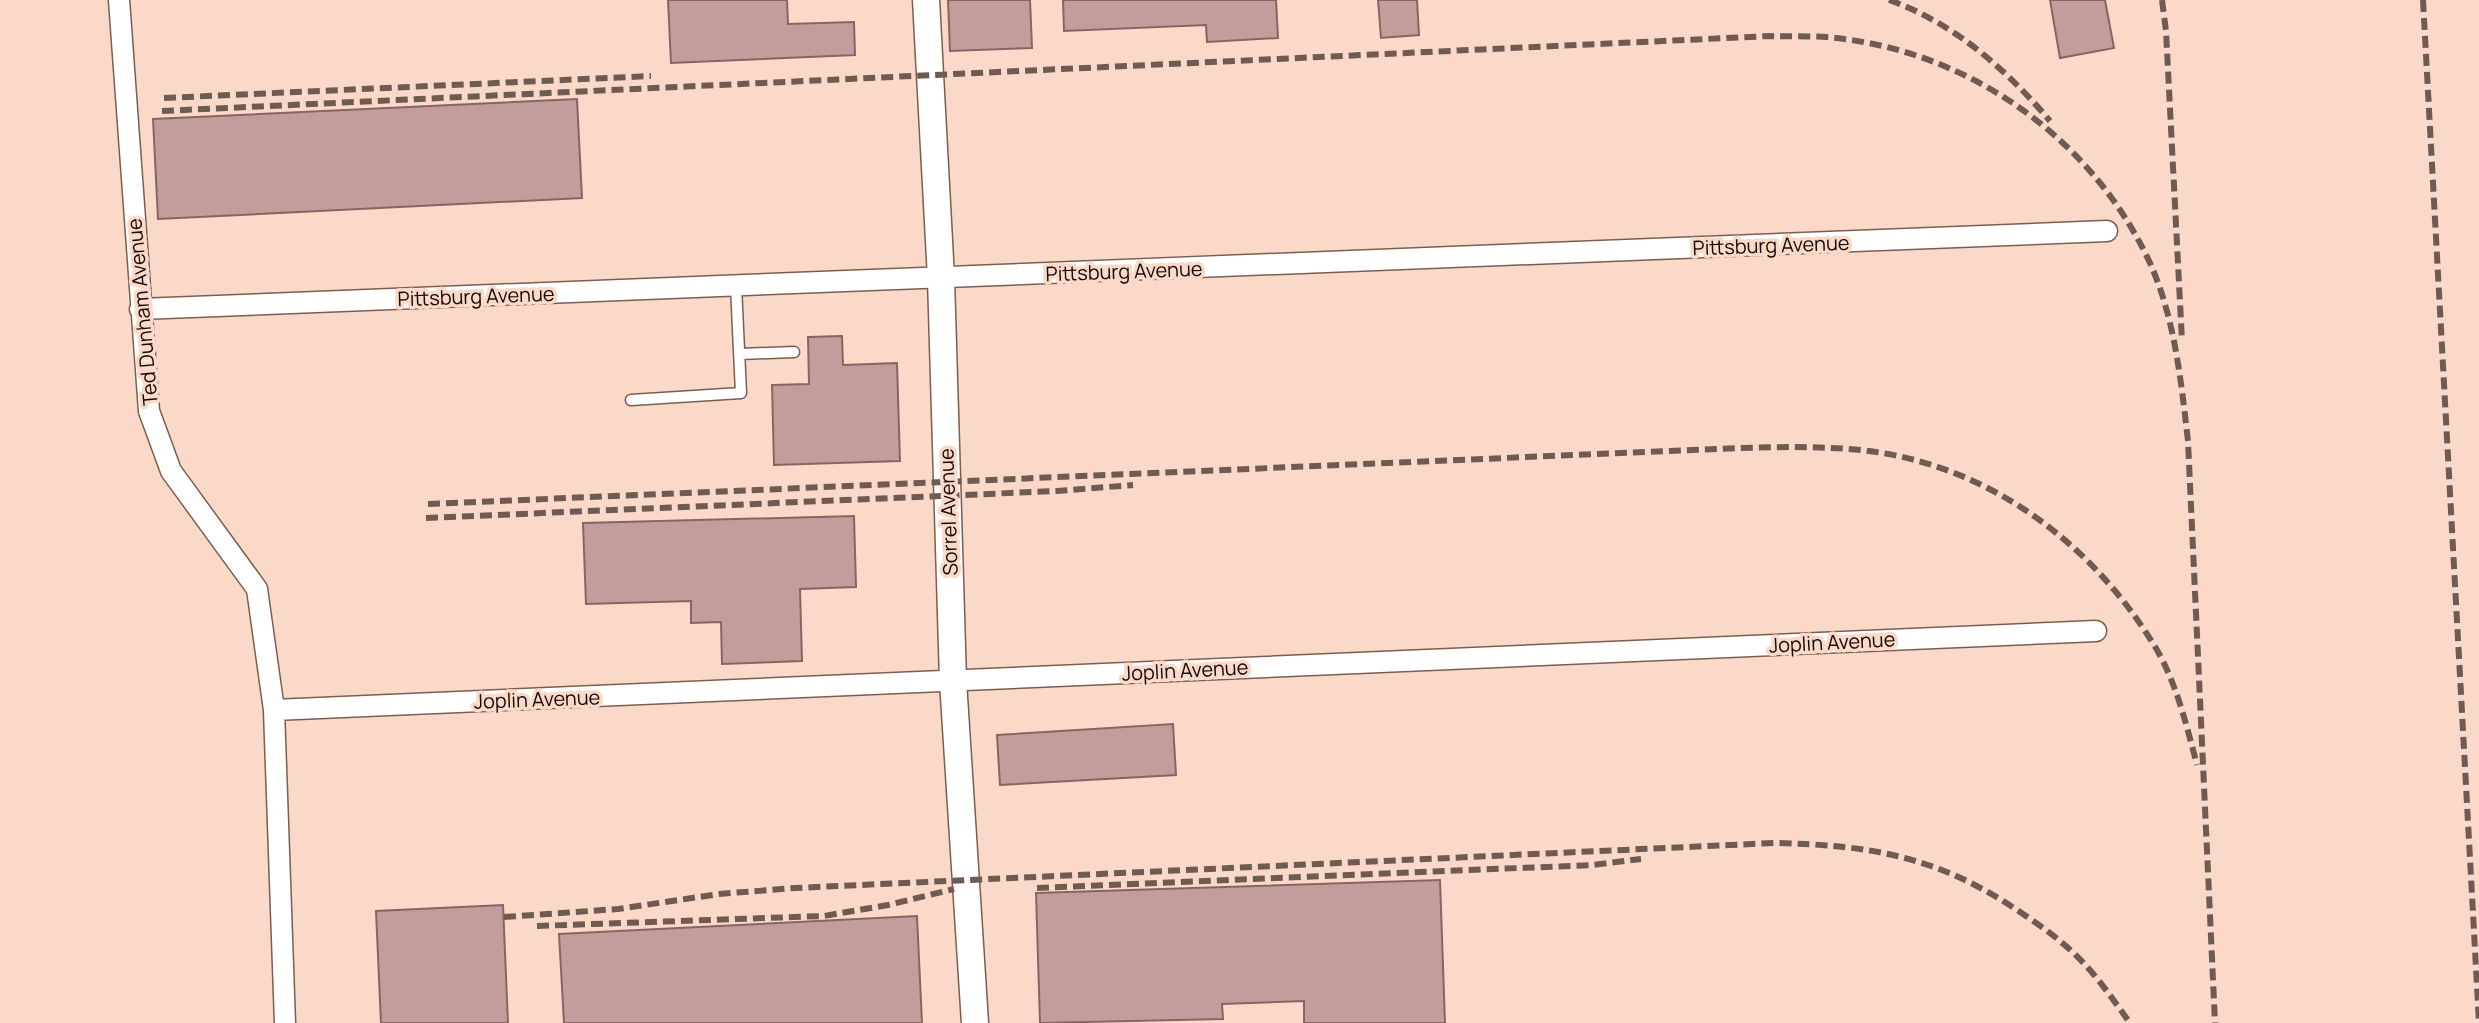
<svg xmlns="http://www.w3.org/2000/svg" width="2479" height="1023" font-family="Manrope,sans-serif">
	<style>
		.building { fill: #c19d9b; stroke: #876564; stroke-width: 2 }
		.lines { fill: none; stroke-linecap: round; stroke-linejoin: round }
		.service-casing { stroke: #7b5e50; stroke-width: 13 }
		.minor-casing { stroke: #7b5e50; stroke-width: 23 }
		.tertiary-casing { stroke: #7b5e50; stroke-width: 29 }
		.service { stroke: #fff; stroke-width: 10 }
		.minor { stroke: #fff; stroke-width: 20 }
		.tertiary { stroke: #fff; stroke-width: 26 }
		.rail { stroke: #6e5b52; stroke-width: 6; stroke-dasharray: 12 6; stroke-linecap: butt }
		.labels { text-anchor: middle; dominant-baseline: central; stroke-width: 7; stroke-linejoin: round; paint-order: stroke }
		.street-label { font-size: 20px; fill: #130905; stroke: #fbd9c9 }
	</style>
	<rect width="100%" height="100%" fill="#fbd9c9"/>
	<path class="building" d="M 668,0 L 787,0 L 788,24 L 854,22 L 855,55 L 671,63 Z
		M 948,0 L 1030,0 L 1032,48 L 950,51 Z
		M 1063,0 L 1276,0 L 1278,38 L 1207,42 L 1206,25 L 1064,31 Z
		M 1378,0 L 1417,0 L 1419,35 L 1381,38 Z
		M 2050,0 L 2105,0 L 2114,48 L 2060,58 Z
		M 577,99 L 582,198 L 158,219 L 153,119 Z
		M 842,336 L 843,365 L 897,363 L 900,461 L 774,465 L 772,385 L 809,384 L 808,337 Z
		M 854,516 L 856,587 L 800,589 L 802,661 L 722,664 L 721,622 L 691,623 L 691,601 L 586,604 L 583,523 Z
		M 1173,724 L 1176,775 L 1000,785 L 997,735 Z
		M 1440,880 L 1445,1023 L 1304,1023 L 1304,1001 L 1222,1004 L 1223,1019 L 1040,1023 L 1036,893 Z
		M 503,905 L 508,1023 L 381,1023 L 376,911 Z
		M 917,916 L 922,1023 L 564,1023 L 559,934 Z"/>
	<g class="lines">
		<defs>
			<path id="service" d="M 740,354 L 794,352
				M 631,400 L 741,393 L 736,286"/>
			<path id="minor" d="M 119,0 L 149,411 L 171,471 L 257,589 L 274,710 L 285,1023
				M 140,309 L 2107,231
				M 274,710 L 2096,631"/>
			<path id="tertiary" d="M 926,0 L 941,278 L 953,681 L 975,1023"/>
		</defs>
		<use href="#service" class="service-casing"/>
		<use href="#minor" class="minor-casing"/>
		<use href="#tertiary" class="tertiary-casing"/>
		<use href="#service" class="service"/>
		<use href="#minor" class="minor"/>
		<use href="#tertiary" class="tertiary"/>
		<path class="rail" d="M 1889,0 C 1954,23 2006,69 2050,121
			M 2162,0 L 2166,31 L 2182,341
			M 2423,0 L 2479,1023
			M 164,98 L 651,76
			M 162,111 L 1770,36 C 1794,37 1820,35 1844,39 C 1976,56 2094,142 2150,263 C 2175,319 2181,381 2188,441 L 2215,1023
			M 428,504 L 1738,448 C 1779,447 1820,446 1860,450 C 1987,463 2093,543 2157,650 C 2177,685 2187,727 2197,765
			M 426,518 L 1057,491 L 1133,485
			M 1037,888 L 1592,865 L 1641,859
			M 504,917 L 618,909 L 719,894 L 795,888 L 1774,843 C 1873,845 1940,857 2023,914 C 2047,930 2070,947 2089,969 C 2104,986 2117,1005 2130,1023
			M 537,926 L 824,916 L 888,905 L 954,889"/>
	</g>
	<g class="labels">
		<g class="street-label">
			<text transform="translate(1771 245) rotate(-2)">Pittsburg Avenue</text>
			<text transform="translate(1124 271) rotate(-2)">Pittsburg Avenue</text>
			<text transform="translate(476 296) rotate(-2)">Pittsburg Avenue</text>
			<text transform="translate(142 312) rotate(-95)">Ted Dunham Avenue</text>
			<text transform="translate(948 512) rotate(-92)">Sorrel Avenue</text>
			<text transform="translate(1832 642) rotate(-3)">Joplin Avenue</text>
			<text transform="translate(1185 670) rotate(-3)">Joplin Avenue</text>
			<text transform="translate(537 699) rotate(-2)">Joplin Avenue</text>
		</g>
	</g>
</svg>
